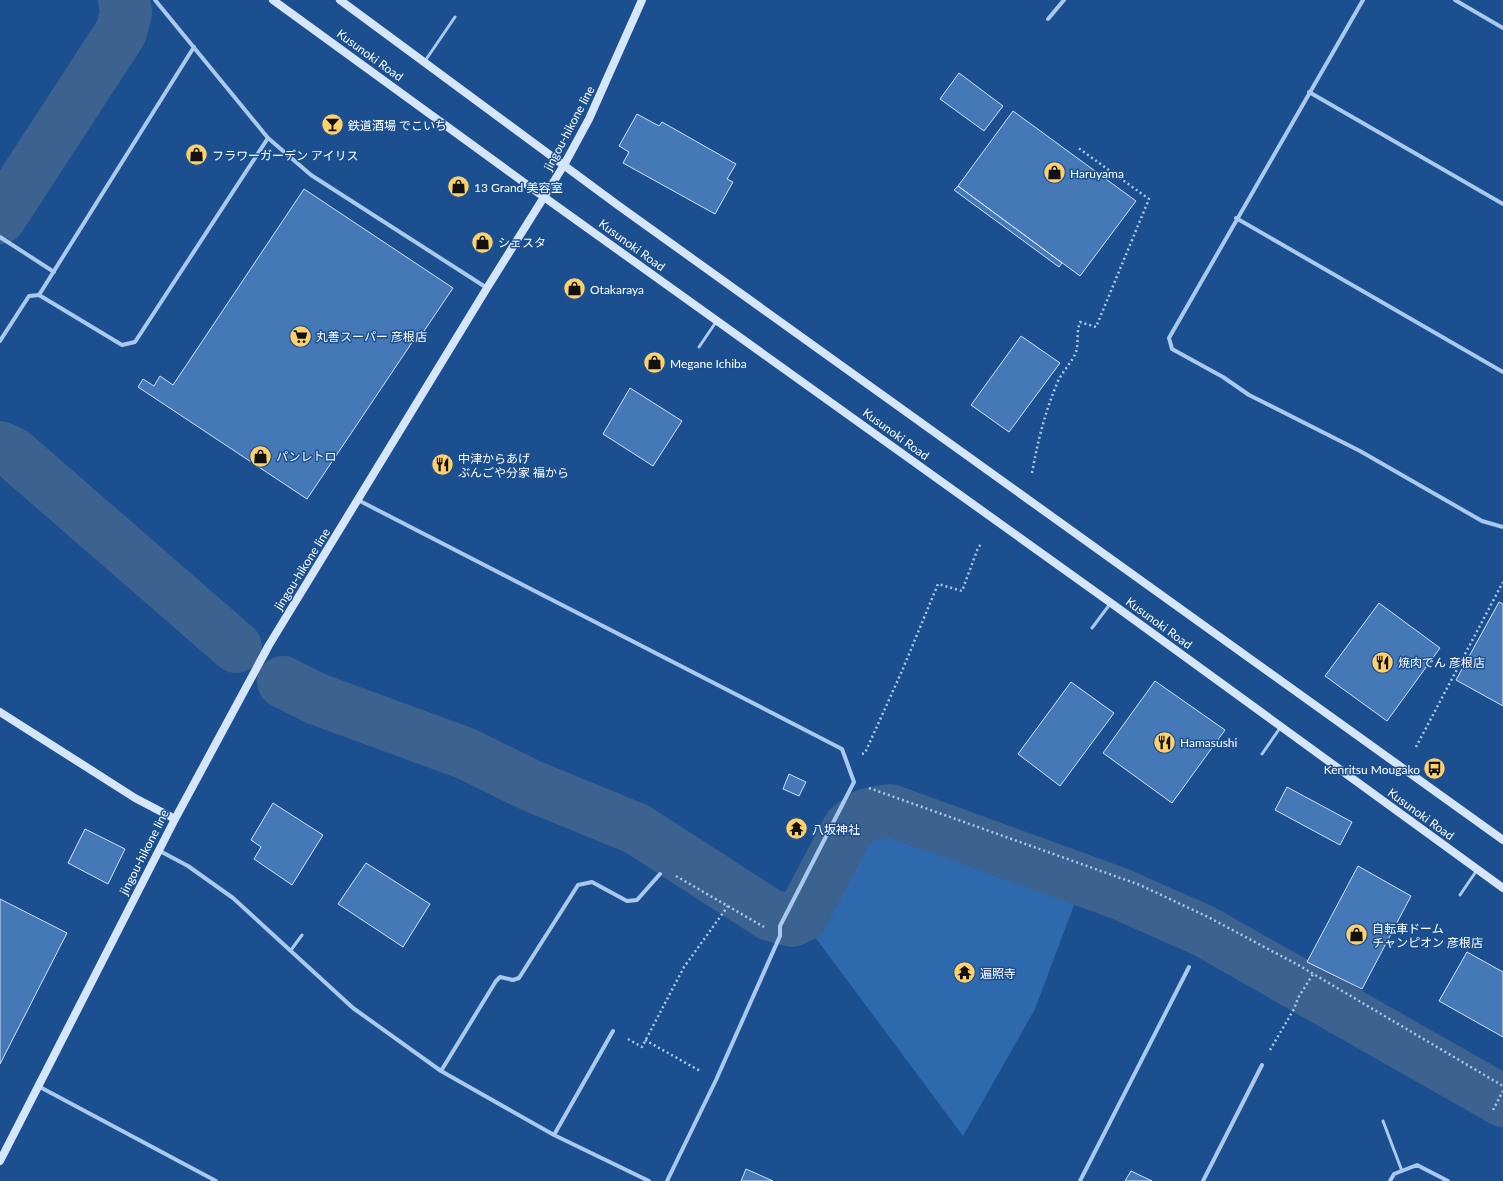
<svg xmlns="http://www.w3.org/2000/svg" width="1503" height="1181" font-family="Lato,'Noto Sans JP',sans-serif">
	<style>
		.green { fill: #2e69ad }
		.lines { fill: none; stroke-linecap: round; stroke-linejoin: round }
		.river { stroke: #3c6290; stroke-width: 52 }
		.building { fill: #4478b7; stroke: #cfe3fa }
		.path { stroke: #a9c9ee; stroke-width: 2.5; stroke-dasharray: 2 3; stroke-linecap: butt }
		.lane { stroke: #a9c9ee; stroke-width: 3 }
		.street { stroke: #a9c9ee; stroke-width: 4 }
		.secondary { stroke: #d6e6fa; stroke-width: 8 }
		.labels { text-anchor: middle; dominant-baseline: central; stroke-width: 3; stroke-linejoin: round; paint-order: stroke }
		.street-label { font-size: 12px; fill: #fff; stroke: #1b4f8f }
		.poi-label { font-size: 12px; fill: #fff; stroke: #1b4f8f; text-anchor: start }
	</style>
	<rect width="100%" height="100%" fill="#1b4f8f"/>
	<path class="green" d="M 883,819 L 1080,889 L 1035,1009 L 963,1136 L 803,921 L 818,916 L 857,828 L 870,821 Z"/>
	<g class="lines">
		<path class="river" d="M 0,218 L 121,32 L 126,13 L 124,0
			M 0,447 L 13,453 L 236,647
			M 283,682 L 317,699 L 467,754 L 532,786 L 637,829 L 770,915 L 792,921 L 802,916 L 849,827 L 867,814 L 890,810 L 1118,893 L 1204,931 L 1503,1101"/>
	</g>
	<path class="building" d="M 959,73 L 1003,106 L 984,131 L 940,99 Z
		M 1013,111 L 1136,201 L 1080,276 L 958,186 Z
		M 637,114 L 659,126 L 662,122 L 736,164 L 727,179 L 733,182 L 715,214 L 623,163 L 629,152 L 619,146 Z
		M 958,186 L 1062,263 L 1059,267 L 954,190 Z
		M 304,189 L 453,288 L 420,337 L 417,335 L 307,499 L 138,387 L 143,379 L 154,386 L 160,376 L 173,385 Z
		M 1021,336 L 1060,363 L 1009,432 L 971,405 Z
		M 630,388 L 682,421 L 653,466 L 603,434 Z
		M 1499,602 L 1503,604 L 1503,706 L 1456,680 Z
		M 1379,603 L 1440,648 L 1387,721 L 1325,676 Z
		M 1155,681 L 1225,730 L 1172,803 L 1103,753 Z
		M 1071,682 L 1114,713 L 1060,786 L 1018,754 Z
		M 789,774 L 806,782 L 799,796 L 783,789 Z
		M 1287,787 L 1352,822 L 1340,845 L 1275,810 Z
		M 273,803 L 323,835 L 292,885 L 254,859 L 261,847 L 251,840 Z
		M 85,829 L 125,849 L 108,884 L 68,863 Z
		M 366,863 L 430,904 L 403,947 L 338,904 Z
		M 1358,866 L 1411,896 L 1362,989 L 1307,962 Z
		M 0,899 L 67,933 L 0,1064 Z
		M 1467,952 L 1503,972 L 1503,1037 L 1439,1001 Z
		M 746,1169 L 773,1181 L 741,1181 Z
		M 1131,1171 L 1152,1181 L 1125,1181 Z"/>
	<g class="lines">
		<path class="path" d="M 1032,473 C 1038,440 1045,412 1058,381 C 1063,371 1072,362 1076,352 C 1079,343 1076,333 1080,322 L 1096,327 L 1149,199 L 1077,147
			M 1416,747 L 1503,582
			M 862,754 L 865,753 L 902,671 L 938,584 L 962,591 L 978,548 L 982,543
			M 869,788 L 1140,885 L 1208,917 L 1300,966 L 1503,1086
			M 676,876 L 764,927
			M 628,1039 L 642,1047 L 684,967 L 728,906
			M 645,1040 L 700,1071
			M 1270,1050 L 1294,1009 L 1298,998 L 1313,974
			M 1493,1110 L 1503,1091"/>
		<path class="lane" d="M 425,61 L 455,17
			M 699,347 L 716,322
			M 1092,628 L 1110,604
			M 1262,754 L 1280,728
			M 1460,895 L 1477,870
			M 291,950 L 302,935
			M 1383,1121 L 1402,1171"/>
		<path class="street" d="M 155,0 L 268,138 L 311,175 L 487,288
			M 1363,0 L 1169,338 L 1172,349 L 1223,377 L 1249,395 L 1360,451 L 1482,521 L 1503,527
			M 1455,0 L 1503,28
			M 1048,19 L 1064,0
			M 194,47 L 39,295 L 122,345 L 135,342 L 268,138
			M 1309,92 L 1503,204
			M 1236,218 L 1503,372
			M 0,237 L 54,272
			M 0,341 L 29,296 L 39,295
			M 358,500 L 842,749 L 854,782 L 780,926 L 780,936 L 716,1080 L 667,1181
			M 158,850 L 188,866 L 233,898 L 353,1008 L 441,1071 L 554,1135 L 649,1181
			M 441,1071 L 496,981 L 500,977 L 513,980 L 519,978 L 578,885 L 592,882 L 627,901 L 637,900 L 660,874
			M 38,1086 L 216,1181
			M 554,1135 L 613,1031
			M 1080,1181 L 1189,967
			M 1203,1181 L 1262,1065
			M 1390,1181 L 1394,1174 L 1417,1165 L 1448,1181"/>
		<path class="secondary" d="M 273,0 L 544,197 L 1111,603 L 1503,888
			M 340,0 L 619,206 L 1503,840
			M 0,712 L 135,798 L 175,819
			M 0,1161 L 175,819 L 269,645 L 487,288 L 564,165 L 589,119 L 642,0"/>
	</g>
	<defs>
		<symbol id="bar-disc" viewBox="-11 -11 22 22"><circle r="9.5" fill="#ffd166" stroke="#1b4f8f"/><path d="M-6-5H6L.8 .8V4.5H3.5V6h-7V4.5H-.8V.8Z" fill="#111"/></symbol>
		<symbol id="shop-disc" viewBox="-11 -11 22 22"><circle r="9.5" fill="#ffd166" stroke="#1b4f8f"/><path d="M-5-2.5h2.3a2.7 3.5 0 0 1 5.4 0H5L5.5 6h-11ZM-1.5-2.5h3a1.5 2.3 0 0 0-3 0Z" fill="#111"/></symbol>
		<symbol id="supermarket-disc" viewBox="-11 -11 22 22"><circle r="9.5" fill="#ffd166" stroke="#1b4f8f"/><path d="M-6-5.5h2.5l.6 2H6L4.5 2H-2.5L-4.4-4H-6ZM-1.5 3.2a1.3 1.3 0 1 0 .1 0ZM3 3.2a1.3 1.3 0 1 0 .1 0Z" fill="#111"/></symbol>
		<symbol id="restaurant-disc" viewBox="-11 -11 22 22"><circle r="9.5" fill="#ffd166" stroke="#1b4f8f"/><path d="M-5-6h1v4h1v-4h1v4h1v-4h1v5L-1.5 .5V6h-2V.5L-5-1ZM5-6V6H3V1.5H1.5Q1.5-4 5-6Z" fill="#111"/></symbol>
		<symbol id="bus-disc" viewBox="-11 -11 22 22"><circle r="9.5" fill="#ffd166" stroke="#1b4f8f"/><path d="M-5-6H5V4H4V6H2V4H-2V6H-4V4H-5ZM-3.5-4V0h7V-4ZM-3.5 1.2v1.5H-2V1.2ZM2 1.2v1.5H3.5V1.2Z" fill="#111"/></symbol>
		<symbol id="temple-disc" viewBox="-11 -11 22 22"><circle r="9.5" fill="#ffd166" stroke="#1b4f8f"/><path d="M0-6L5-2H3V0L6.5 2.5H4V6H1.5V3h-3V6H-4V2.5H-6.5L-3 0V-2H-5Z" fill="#111"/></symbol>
	</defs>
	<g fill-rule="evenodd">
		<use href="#bar-disc" x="320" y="112" width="25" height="25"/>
		<use href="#shop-disc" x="184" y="142" width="25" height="25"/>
		<use href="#shop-disc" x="1042" y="160" width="25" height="25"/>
		<use href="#shop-disc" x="446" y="174" width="25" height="25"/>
		<use href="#shop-disc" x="470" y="230" width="25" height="25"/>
		<use href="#shop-disc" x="562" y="276" width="25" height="25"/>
		<use href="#supermarket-disc" x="288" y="324" width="25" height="25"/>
		<use href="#shop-disc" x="642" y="350" width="25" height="25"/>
		<use href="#shop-disc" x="248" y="444" width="25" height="25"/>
		<use href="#restaurant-disc" x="430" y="452" width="25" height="25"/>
		<use href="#restaurant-disc" x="1370" y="650" width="25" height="25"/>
		<use href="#restaurant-disc" x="1152" y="730" width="25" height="25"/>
		<use href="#bus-disc" x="1422" y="756" width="25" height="25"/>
		<use href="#temple-disc" x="784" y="816" width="25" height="25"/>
		<use href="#shop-disc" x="1344" y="922" width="25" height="25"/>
		<use href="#temple-disc" x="952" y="960" width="25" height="25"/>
	</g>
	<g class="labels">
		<g class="street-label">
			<text transform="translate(370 55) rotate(36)">Kusunoki Road</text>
			<text transform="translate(569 128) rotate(-62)">jingou-hikone line</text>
			<text transform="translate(632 245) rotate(36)">Kusunoki Road</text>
			<text transform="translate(896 434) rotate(36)">Kusunoki Road</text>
			<text transform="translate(302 569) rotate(-58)">jingou-hikone line</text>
			<text transform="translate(1159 623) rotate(36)">Kusunoki Road</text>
			<text transform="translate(1421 814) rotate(36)">Kusunoki Road</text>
			<text transform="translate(144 852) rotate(-63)">jingou-hikone line</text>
		</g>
		<g class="poi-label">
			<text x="348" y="125">鉄道酒場 でこいち</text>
			<text x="212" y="155">フラワーガーデン アイリス</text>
			<text x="1070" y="173">Haruyama</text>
			<text x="474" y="187">13 Grand 美容室</text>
			<text x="498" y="242">シェスタ</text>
			<text x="590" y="289">Otakaraya</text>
			<text x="316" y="336">丸善スーパー 彦根店</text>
			<text x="670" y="363">Megane Ichiba</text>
			<text x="276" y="456">パンレトロ</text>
			<text x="458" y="458">中津からあげ<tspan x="458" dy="14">ぶんごや分家 福から</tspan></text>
			<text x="1398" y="662">焼肉でん 彦根店</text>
			<text x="1180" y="742">Hamasushi</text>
			<text x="1420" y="769" text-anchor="end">Kenritsu Mougako</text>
			<text x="812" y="829">八坂神社</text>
			<text x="1372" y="928">自転車ドーム<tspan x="1372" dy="14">チャンピオン 彦根店</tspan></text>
			<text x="980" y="973">遍照寺</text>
		</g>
	</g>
</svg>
